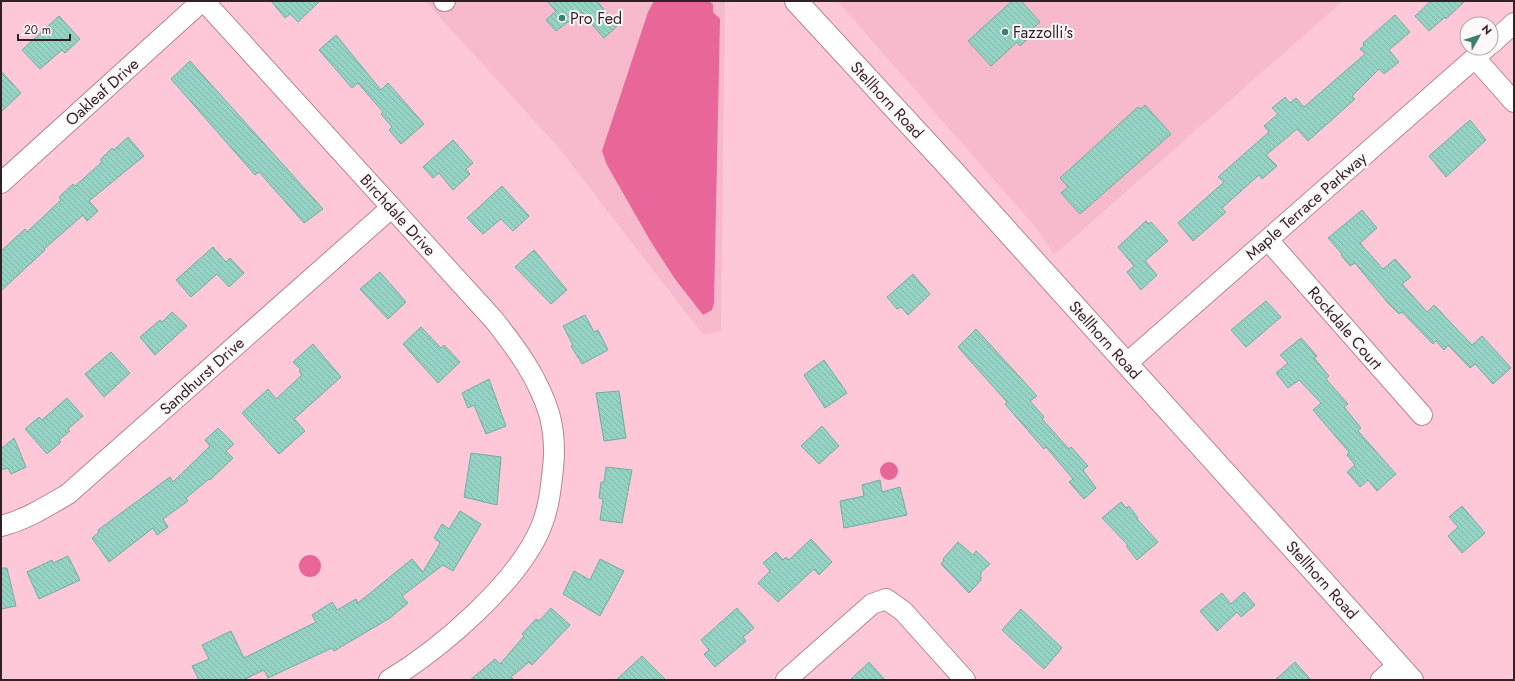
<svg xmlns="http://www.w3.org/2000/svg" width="1515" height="681" font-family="Jost,sans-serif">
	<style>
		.built { fill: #f7bacd }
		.water { fill: #e86698 }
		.building { fill: url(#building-back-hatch); stroke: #71ada0 }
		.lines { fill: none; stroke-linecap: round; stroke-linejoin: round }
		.street-casing { stroke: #b78494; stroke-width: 22 }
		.secondary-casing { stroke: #b78494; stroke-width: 24 }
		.street { stroke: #fff; stroke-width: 20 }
		.secondary { stroke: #fff; stroke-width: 22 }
		.poi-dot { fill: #3b7f71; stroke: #fef8fa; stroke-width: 1.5 }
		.labels { text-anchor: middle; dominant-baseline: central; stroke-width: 4; stroke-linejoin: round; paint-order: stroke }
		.poi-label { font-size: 16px; fill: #331f26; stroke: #fef8fa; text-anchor: start }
		.street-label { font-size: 16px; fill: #331f26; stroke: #fef8fa }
	</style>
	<defs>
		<pattern id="building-back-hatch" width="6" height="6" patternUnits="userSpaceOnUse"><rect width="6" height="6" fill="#95d3c4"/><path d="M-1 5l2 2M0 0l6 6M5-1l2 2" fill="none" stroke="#81b5a8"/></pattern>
	</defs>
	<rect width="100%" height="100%" fill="#ffc8d8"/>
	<path class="built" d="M 425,1 L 725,1 L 721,331 L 703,335 L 558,147 Z
		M 837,1 L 1343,1 L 1054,255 L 1037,229 Z"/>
	<path class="water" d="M 654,1 L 708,1 L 713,4 L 713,12 L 720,19 L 714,303 L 712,310 L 703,315 L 675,279 L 651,242 L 607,165 L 602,151 L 648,12 Z
		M880 471a9 9 0 1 1 18 0a9 9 0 1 1-18 0Z
		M299 566a11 11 0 1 1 22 0a11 11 0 1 1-22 0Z"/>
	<path class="building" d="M 271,1 L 320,1 L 298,22 L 290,14 L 285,18 Z
		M 547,1 L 597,1 L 617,26 L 604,38 L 581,12 L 556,31 L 546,20 L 556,11 Z
		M 1012,1 L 1021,1 L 1040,22 L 1030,31 L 1033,34 L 1020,46 L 1017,42 L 991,66 L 968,41 Z
		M 1431,1 L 1465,1 L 1446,19 L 1445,17 L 1429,31 L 1415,16 Z
		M 1395,15 L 1410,32 L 1389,50 L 1399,62 L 1384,74 L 1379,69 L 1352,96 L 1355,99 L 1308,141 L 1297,129 L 1266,155 L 1277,166 L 1262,179 L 1259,175 L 1222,208 L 1226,212 L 1193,241 L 1178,223 L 1224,182 L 1218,177 L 1269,132 L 1264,126 L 1278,114 L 1272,108 L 1285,97 L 1290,103 L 1296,98 L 1304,107 L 1365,54 L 1360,49 L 1364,45 L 1363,43 Z
		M 59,16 L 80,39 L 65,53 L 62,50 L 40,69 L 22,50 Z
		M 336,35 L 381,90 L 388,83 L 424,124 L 401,144 L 389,130 L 392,127 L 381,114 L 383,112 L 358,83 L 352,88 L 319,50 Z
		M 190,61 L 323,209 L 304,223 L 259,172 L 255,175 L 171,79 Z
		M 1,71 L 21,93 L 1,112 Z
		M 1145,105 L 1171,134 L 1080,214 L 1061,193 L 1068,187 L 1060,178 L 1138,107 L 1141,109 Z
		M 1470,120 L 1486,140 L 1446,177 L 1429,156 Z
		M 128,137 L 144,156 L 89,201 L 98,211 L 87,221 L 83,215 L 44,249 L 45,250 L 1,291 L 1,251 L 25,229 L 27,232 L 61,200 L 59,197 L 73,184 L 75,186 L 102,162 L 100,160 L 112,148 L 114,150 Z
		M 453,140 L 473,163 L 466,169 L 470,174 L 453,190 L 439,173 L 433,178 L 423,167 Z
		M 502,186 L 529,216 L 513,231 L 501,219 L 483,234 L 467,218 Z
		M 1362,210 L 1377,228 L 1360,243 L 1383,269 L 1395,259 L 1411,277 L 1402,284 L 1427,312 L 1434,305 L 1472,345 L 1482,336 L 1511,368 L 1493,384 L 1475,364 L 1470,368 L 1448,345 L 1444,350 L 1436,341 L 1433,344 L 1402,312 L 1399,314 L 1388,303 L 1355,263 L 1350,266 L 1341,255 L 1342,254 L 1328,238 Z
		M 1146,221 L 1149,224 L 1151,222 L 1168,241 L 1145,261 L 1157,275 L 1141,290 L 1127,272 L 1134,266 L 1118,247 Z
		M 213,247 L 226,262 L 230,258 L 244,273 L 229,287 L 217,274 L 191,297 L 176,280 Z
		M 534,250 L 567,290 L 551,304 L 515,267 Z
		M 380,272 L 406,302 L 388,319 L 360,289 Z
		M 913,274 L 930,294 L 908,315 L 901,307 L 897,309 L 887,297 Z
		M 1266,301 L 1281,317 L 1246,347 L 1231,330 Z
		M 172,312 L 187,326 L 155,355 L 140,337 L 160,320 L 162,322 Z
		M 585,315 L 594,332 L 598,330 L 608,350 L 582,364 L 571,346 L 573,345 L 563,326 Z
		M 421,327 L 441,348 L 444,345 L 460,362 L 438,383 L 403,344 Z
		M 976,329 L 1037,396 L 1030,401 L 1044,417 L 1042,419 L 1069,449 L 1071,447 L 1088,466 L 1083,470 L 1096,488 L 1084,499 L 1069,482 L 1073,479 L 1046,447 L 1044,449 L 1005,404 L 1007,402 L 958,347 Z
		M 1301,338 L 1317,356 L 1314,358 L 1329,376 L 1326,379 L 1348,404 L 1344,407 L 1361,428 L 1358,431 L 1396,474 L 1377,491 L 1368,480 L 1360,487 L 1347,472 L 1355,465 L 1347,455 L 1349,452 L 1313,410 L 1321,403 L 1299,380 L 1288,388 L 1276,373 L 1288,363 L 1280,355 Z
		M 313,344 L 341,377 L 294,419 L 305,431 L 279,454 L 242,413 L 268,389 L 276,399 L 302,375 L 299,371 L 301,370 L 293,362 Z
		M 111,352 L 130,373 L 104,397 L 85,374 Z
		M 824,360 L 847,393 L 825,408 L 804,375 Z
		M 489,379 L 506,426 L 486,434 L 474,405 L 468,408 L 462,393 Z
		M 619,391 L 626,438 L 604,441 L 596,393 Z
		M 67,398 L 83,416 L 68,429 L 70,431 L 59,440 L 61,442 L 47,454 L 25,429 L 39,417 L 42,420 Z
		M 822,426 L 839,446 L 819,464 L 801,446 Z
		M 218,428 L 234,444 L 226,451 L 233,458 L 210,480 L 209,479 L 186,498 L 188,501 L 163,519 L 168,527 L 157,535 L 153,528 L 109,562 L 92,538 L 99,532 L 98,530 L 170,477 L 173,482 L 210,446 L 205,440 Z
		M 14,438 L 26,467 L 11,474 L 8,468 L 1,470 L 1,449 Z
		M 471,453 L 501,457 L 497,505 L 464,497 Z
		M 606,467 L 632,470 L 622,523 L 600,520 L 603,499 L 599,498 L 601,482 L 604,482 Z
		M 880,480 L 882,492 L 900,487 L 907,515 L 844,528 L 840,501 L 864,496 L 862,485 Z
		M 1121,502 L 1126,508 L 1129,506 L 1138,518 L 1137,519 L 1158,542 L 1137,560 L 1126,546 L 1128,545 L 1102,518 Z
		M 1462,506 L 1485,533 L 1462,553 L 1448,536 L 1458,527 L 1449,517 Z
		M 460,511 L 481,524 L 453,571 L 443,565 L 402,596 L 408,603 L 390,618 L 334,651 L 332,648 L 268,678 L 264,670 L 243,680 L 199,680 L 192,666 L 209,659 L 202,645 L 231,631 L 244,658 L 316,622 L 312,615 L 332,602 L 337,610 L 356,599 L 358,603 L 412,559 L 423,572 L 440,543 L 434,538 L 442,524 L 449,529 Z
		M 811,539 L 832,562 L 819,575 L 814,569 L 778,602 L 758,583 L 770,571 L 763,563 L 776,552 L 783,560 L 786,557 L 789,560 Z
		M 958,542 L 973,555 L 976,551 L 990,564 L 981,572 L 981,580 L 969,593 L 941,564 L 944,560 L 943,559 Z
		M 68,556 L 80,580 L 39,599 L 27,572 L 52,560 L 53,563 Z
		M 600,559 L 624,571 L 600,616 L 563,594 L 574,571 L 590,580 Z
		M 1,568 L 7,568 L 16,606 L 1,609 Z
		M 1244,592 L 1255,605 L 1241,617 L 1237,612 L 1217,631 L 1200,611 L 1222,593 L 1231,604 Z
		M 551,608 L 570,625 L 532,665 L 529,662 L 511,677 L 514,680 L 470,680 L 495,659 L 500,664 L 524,636 L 522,634 L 536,619 L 539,621 Z
		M 737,608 L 754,628 L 743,637 L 746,641 L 715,667 L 704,654 L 709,650 L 701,640 Z
		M 1021,609 L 1062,648 L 1044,669 L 1002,630 Z
		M 642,656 L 666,680 L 616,680 Z
		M 869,662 L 885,680 L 850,680 Z
		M 1295,662 L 1311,680 L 1275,680 Z"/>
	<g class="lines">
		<defs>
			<path id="street" d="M 204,1 L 494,320 C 517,349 538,378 549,413 C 554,431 555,450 553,468 C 551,487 549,508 541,527 C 518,583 440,649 389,680
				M 444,1 L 445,1
				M 1491,44 L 1514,23
				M 1475,58 L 1514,102
				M 1,183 L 202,1
				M 1268,240 L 1422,415
				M 1126,364 L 1486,48
				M 1,526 C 25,520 46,507 68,494 L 391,208
				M 786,680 L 872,604 L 886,599 L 903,611 L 965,680
				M 1381,680 L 1398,665"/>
			<path id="secondary" d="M 796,1 L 951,169 L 1412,680"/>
		</defs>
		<use href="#street" class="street-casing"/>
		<use href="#secondary" class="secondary-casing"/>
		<use href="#street" class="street"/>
		<use href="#secondary" class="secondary"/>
	</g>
	<g class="poi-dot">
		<circle cx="562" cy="18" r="4"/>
		<circle cx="1005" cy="32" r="4"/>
	</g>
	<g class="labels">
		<g class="poi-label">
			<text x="570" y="18">Pro Fed</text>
			<text x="1013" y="32">Fazzolli's</text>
		</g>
		<g class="street-label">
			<text transform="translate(102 92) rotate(-42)">Oakleaf Drive</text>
			<text transform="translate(887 100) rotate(47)">Stellhorn Road</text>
			<text transform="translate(1306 206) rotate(-41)">Maple Terrace Parkway</text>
			<text transform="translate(398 215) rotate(48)">Birchdale Drive</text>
			<text transform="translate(1345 328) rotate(49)">Rockdale Court</text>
			<text transform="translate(1105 340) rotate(48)">Stellhorn Road</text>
			<text transform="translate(202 376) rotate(-42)">Sandhurst Drive</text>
			<text transform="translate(1322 580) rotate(48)">Stellhorn Road</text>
		</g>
	</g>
	<rect width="1515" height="681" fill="none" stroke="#331f26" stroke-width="4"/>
	<g transform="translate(1479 36) rotate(51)"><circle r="19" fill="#fef8fa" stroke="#ada1a5"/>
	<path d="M0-3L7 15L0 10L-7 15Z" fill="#3b7f71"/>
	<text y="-6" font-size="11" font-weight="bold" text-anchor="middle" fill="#331f26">N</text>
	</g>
	<path d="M18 34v6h52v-6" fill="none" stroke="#331f26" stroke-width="2"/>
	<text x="24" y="34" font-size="12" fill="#331f26" stroke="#fef8fa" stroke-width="3" paint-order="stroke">20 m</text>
</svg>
